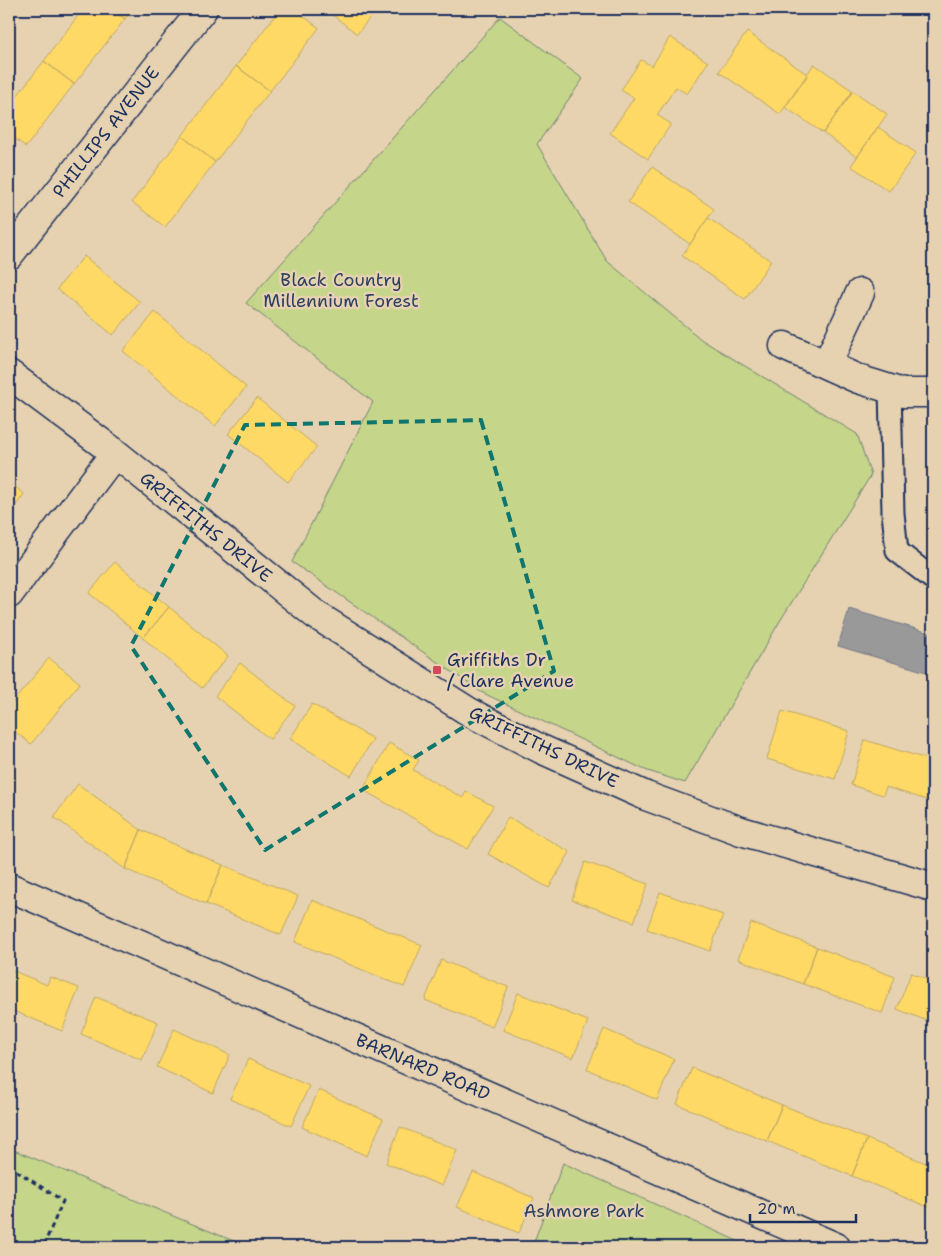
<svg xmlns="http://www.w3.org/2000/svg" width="942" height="1256" font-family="'Shantell Sans',sans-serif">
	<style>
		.green { fill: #c5d589; stroke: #708274 }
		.homes { fill: #ffd966; stroke: #bba664 }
		.industry { fill: #999; stroke: #737987 }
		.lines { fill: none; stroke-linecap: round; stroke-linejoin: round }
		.lane-casing { stroke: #1b2f5e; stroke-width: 25 }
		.street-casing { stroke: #1b2f5e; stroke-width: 31 }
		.path { stroke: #1b2f5e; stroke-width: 3; stroke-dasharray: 5 4; stroke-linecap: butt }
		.lane { stroke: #e6d2b0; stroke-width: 21 }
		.street { stroke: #e6d2b0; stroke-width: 28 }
		.marked { fill: none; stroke: #0f766e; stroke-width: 4; stroke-dasharray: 10 6; stroke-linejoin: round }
		.poi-dot { fill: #d1495b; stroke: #e6d2b0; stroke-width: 2 }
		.labels { text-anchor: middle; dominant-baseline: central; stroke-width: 5; stroke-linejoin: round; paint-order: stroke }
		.street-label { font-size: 18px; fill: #1b2f5e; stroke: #e6d2b0 }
		.park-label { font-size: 18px; fill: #2c4062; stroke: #e6d2b0 }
		.poi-label { font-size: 18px; fill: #1b2f5e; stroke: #e6d2b0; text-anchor: start }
	</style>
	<rect width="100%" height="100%" fill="#e6d2b0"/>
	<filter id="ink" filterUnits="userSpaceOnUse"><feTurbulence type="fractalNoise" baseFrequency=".02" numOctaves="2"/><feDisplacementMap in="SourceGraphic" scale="10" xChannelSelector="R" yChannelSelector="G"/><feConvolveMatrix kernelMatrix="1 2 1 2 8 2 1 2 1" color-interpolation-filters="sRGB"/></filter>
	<g filter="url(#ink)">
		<path class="green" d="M 500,17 L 583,79 L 537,144 L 607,261 L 702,340 L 857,434 L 871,475 L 780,621 L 685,783 L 645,770 L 481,692 L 292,562 L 373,402 L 246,303 Z
			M 9,1148 L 248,1247 L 9,1247 Z
			M 563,1163 L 751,1247 L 532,1247 Z"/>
		<path class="homes" d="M 83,9 L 111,9 L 125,19 L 74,84 L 44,61 Z
			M 111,9 L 132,9 L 125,19 Z
			M 280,9 L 294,9 L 319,28 L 270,91 L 236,66 Z
			M 325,9 L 377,9 L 357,34 Z
			M 747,32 L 808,75 L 780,114 L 719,72 Z
			M 670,37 L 708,62 L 687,94 L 676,87 L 657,115 L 671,124 L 648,159 L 610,133 L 634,98 L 621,90 L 641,60 L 652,66 Z
			M 44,61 L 74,84 L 26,147 L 9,134 L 9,106 Z
			M 814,64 L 853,91 L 823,133 L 785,107 Z
			M 236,66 L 270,91 L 215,162 L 182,136 Z
			M 853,91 L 887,114 L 857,157 L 823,133 Z
			M 878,127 L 916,153 L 889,191 L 851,166 Z
			M 182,136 L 215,162 L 165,227 L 132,202 Z
			M 652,167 L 714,209 L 690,244 L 628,202 Z
			M 708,218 L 771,261 L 745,299 L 682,256 Z
			M 84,256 L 140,302 L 113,335 L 57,289 Z
			M 155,312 L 246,387 L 215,426 L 123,351 Z
			M 257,398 L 317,447 L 288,482 L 228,434 Z
			M 9,482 L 24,494 L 9,515 Z
			M 115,562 L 169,607 L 143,638 L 89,593 Z
			M 169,607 L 228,656 L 202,688 L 143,638 Z
			M 49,658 L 80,683 L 31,744 L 9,727 L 9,707 Z
			M 240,663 L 295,706 L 270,739 L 215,696 Z
			M 312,704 L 373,739 L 351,776 L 290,739 Z
			M 782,711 L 849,731 L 835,779 L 767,759 Z
			M 865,740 L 933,761 L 933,802 L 886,787 L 883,795 L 851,785 Z
			M 389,743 L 419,760 L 413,770 L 463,798 L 466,791 L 493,806 L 468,849 L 363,790 Z
			M 78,784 L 141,830 L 125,869 L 54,817 Z
			M 508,817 L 570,852 L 549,888 L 488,854 Z
			M 141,830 L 223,865 L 206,904 L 125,869 Z
			M 585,862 L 648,884 L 634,922 L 572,900 Z
			M 223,865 L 298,896 L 281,935 L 206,904 Z
			M 660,892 L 723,915 L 710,951 L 647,929 Z
			M 312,900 L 422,945 L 404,987 L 295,942 Z
			M 751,923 L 817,947 L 803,984 L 738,959 Z
			M 817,947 L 895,977 L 882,1013 L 803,984 Z
			M 441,960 L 508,987 L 492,1027 L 425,1000 Z
			M 9,969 L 47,985 L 50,977 L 79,988 L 62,1031 L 9,1009 Z
			M 911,973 L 933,981 L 933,1023 L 897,1009 Z
			M 518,993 L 588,1021 L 573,1058 L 503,1030 Z
			M 96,997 L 158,1022 L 142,1060 L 81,1034 Z
			M 174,1029 L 230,1055 L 213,1093 L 157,1067 Z
			M 604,1029 L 674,1059 L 657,1100 L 587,1069 Z
			M 248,1059 L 309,1086 L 291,1126 L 230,1099 Z
			M 692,1068 L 782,1105 L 767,1141 L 677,1104 Z
			M 319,1090 L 383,1119 L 367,1156 L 302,1127 Z
			M 782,1105 L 867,1139 L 852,1176 L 767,1141 Z
			M 400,1127 L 457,1150 L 442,1186 L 386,1163 Z
			M 867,1139 L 933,1166 L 933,1193 L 928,1207 L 852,1176 Z
			M 473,1172 L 534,1198 L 519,1233 L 457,1207 Z"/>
		<path class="industry" d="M 849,609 L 933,634 L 933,674 L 838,646 Z"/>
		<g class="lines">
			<defs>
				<path id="lane" d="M 890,389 L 893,513 L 897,551 L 933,579"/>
				<path id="street" d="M 9,255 L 203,9
					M 784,346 L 858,379 L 903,393 L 933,393
					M 827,364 L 860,293
					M 9,374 L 115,453 L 316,615 L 471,713 L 541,749 L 646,796 L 741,831 L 933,887
					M 9,594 L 115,453
					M 9,887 L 836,1247"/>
			</defs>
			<use href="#lane" class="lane-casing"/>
			<use href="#street" class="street-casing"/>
			<path class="path" d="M 9,1166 L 63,1201 L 43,1247"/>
			<use href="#lane" class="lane"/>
			<use href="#street" class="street"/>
		</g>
	</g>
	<path class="marked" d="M 481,420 L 554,671 L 265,850 L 131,646 L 245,425 Z"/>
	<rect class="poi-dot" x="432" y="665" width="10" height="10" rx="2.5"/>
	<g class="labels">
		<g class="street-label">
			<text transform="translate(106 132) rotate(-52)">PHILLIPS AVENUE</text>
			<text transform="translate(206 527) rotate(39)">GRIFFITHS DRIVE</text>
			<text transform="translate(544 747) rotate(26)">GRIFFITHS DRIVE</text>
			<text transform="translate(423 1067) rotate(23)">BARNARD ROAD</text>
		</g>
		<g class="park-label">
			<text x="341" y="280">Black Country<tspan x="341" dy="21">Millennium Forest</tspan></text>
			<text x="584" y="1211">Ashmore Park</text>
		</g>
		<g class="poi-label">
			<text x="447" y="660">Griffiths Dr<tspan x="447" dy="21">/ Clare Avenue</tspan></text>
		</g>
	</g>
	<rect width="942" height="1256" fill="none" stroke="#e6d2b0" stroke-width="30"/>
	<rect x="15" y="15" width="912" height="1226" fill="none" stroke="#1b2f5e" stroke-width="2" filter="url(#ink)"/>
	<path d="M750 1214v8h106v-8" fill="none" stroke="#1b2f5e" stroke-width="2.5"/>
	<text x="757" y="1214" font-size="15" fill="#1b2f5e" stroke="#e6d2b0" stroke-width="4" paint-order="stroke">20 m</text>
</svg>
